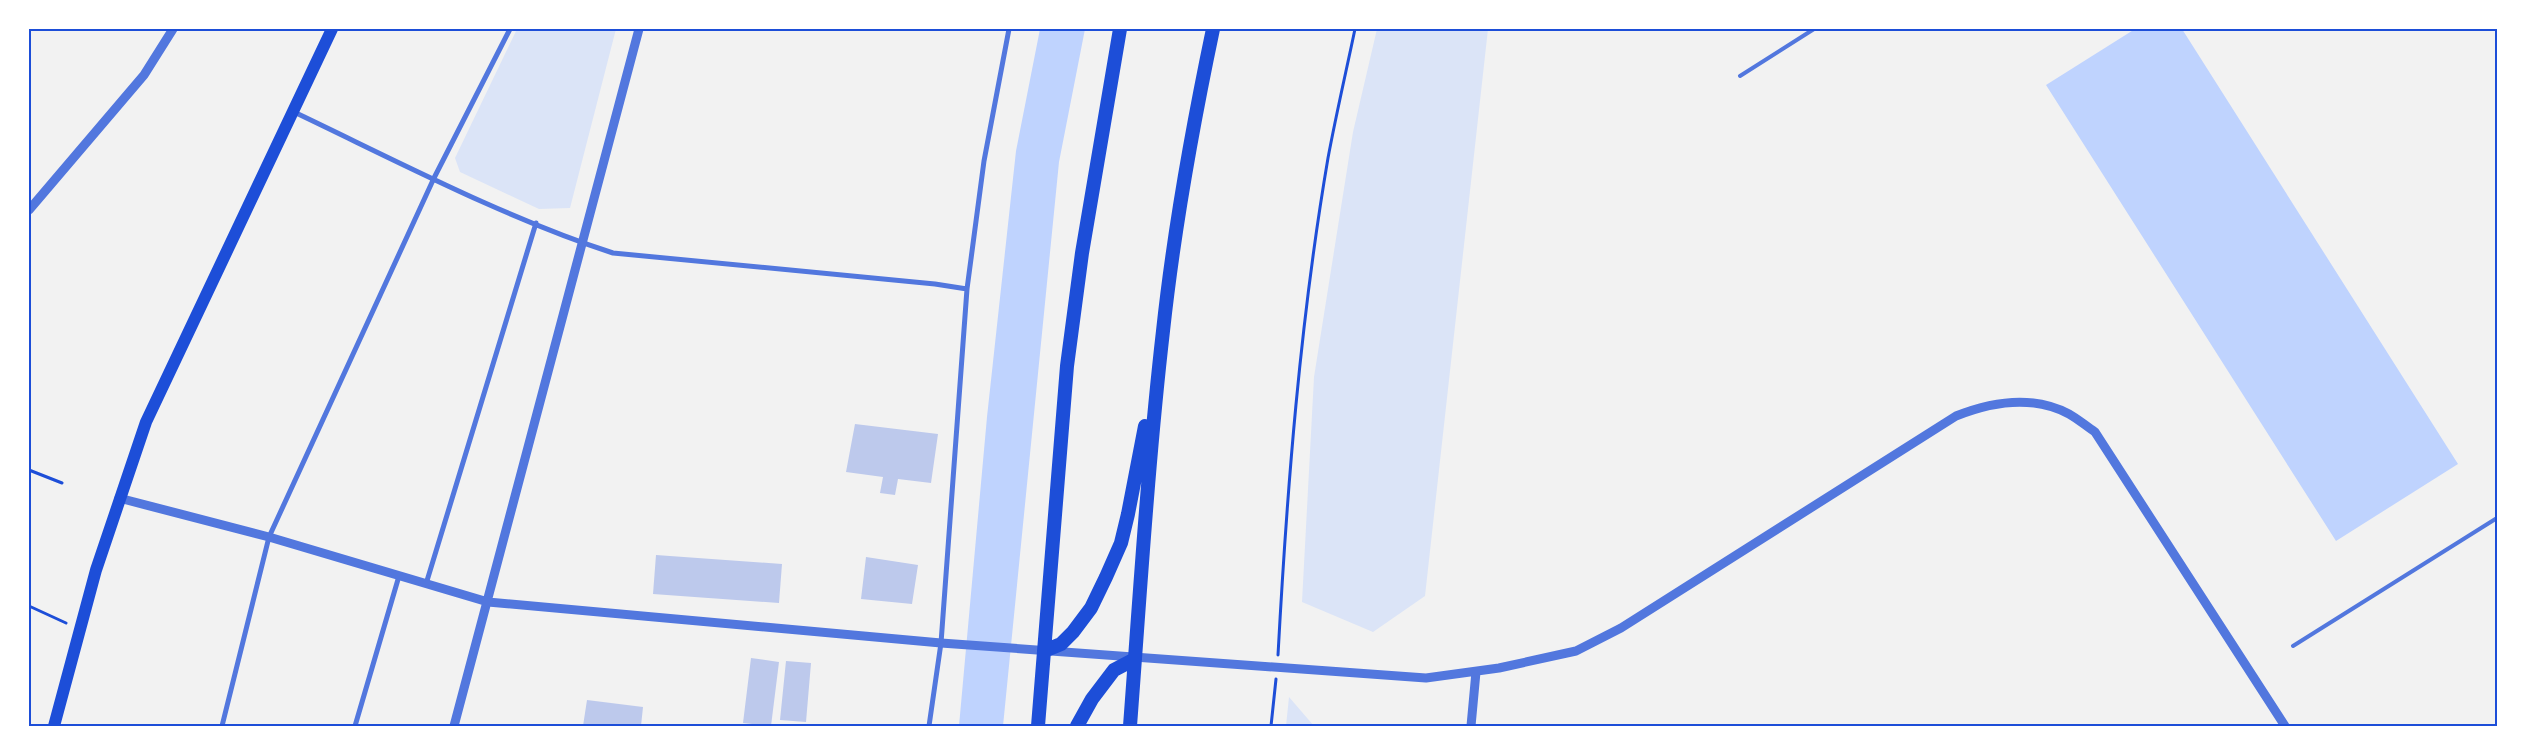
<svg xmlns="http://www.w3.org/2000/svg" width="2526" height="755" font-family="Inter,sans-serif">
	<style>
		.green { fill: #dbe4f7 }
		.water { fill: #bfd3fe }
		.building { fill: #bdc9ec }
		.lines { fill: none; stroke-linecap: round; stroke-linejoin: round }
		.path { stroke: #1d4ed8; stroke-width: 3 }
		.service { stroke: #5277de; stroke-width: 4 }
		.minor { stroke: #5277de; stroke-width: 5 }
		.tertiary { stroke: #5277de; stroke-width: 9 }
		.primary { stroke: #1d4ed8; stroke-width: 12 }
		.trunk { stroke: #1d4ed8; stroke-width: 14 }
		.neatline { fill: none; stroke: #1d4ed8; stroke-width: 2 }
	</style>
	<rect width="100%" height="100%" fill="#f2f2f2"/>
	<path class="green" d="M 517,29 L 616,29 L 570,208 L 539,209 L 460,172 L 455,158 Z
		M 1377,29 L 1488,29 L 1425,596 L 1373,632 L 1302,602 L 1314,377 L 1353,132 Z
		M 1289,697 L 1314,726 L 1286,726 Z"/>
	<path class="water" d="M 1040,29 L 1085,29 L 1059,162 L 1003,726 L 959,726 L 987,417 L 1016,151 Z
		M 2135,29 L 2182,29 L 2458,464 L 2336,541 L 2046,85 Z"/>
	<path class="building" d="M 855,424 L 938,434 L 931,483 L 898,479 L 895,495 L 880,493 L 883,477 L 846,472 Z
		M 656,555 L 782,564 L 779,603 L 653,594 Z
		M 866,557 L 918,565 L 912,604 L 861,599 Z
		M 751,658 L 779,662 L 771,726 L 743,723 Z
		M 786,661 L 811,663 L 806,722 L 780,720 Z
		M 587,700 L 643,707 L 641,726 L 583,726 Z"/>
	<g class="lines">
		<path class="path" d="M 29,470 L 62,483
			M 29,606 L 66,623
			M 1278,655 C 1287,489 1300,322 1328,158 C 1336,115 1346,72 1355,29
			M 1271,726 L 1276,679"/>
		<path class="service" d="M 1740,76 L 1814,29
			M 2293,646 L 2497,518"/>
		<path class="minor" d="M 294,112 C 397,161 505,218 613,253 L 935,284 L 967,289
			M 426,584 L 536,223
			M 222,726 L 269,537 L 434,178 L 510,29
			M 355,726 L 399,576
			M 929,726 L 941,643 L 967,289 L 984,161 L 1009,29"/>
		<path class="tertiary" d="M 29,210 L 144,75 L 173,29
			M 119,498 L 269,537 L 488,602 L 941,643 L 1426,678 L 1499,668 L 1576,651 L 1621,628 L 1956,416 C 1991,402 2033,395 2069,414 C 2078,419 2086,426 2095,432 L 2285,726
			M 454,726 L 639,29
			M 1471,726 L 1476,672"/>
		<path class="primary" d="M 54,726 L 96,570 L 146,422 L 332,29"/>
		<path class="trunk" d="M 1044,651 L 1061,644 L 1073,632 L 1091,608 L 1106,577 L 1121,543 L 1128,514 L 1145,426
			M 1038,726 L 1067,366 L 1082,253 L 1120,29
			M 1077,726 L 1092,699 L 1114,670 L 1135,659
			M 1130,726 C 1140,594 1148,462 1163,331 C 1174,229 1192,129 1213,29"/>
	</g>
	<rect width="2526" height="755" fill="none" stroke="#ffffff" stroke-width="60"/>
	<rect x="30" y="30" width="2466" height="695" class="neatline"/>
</svg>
